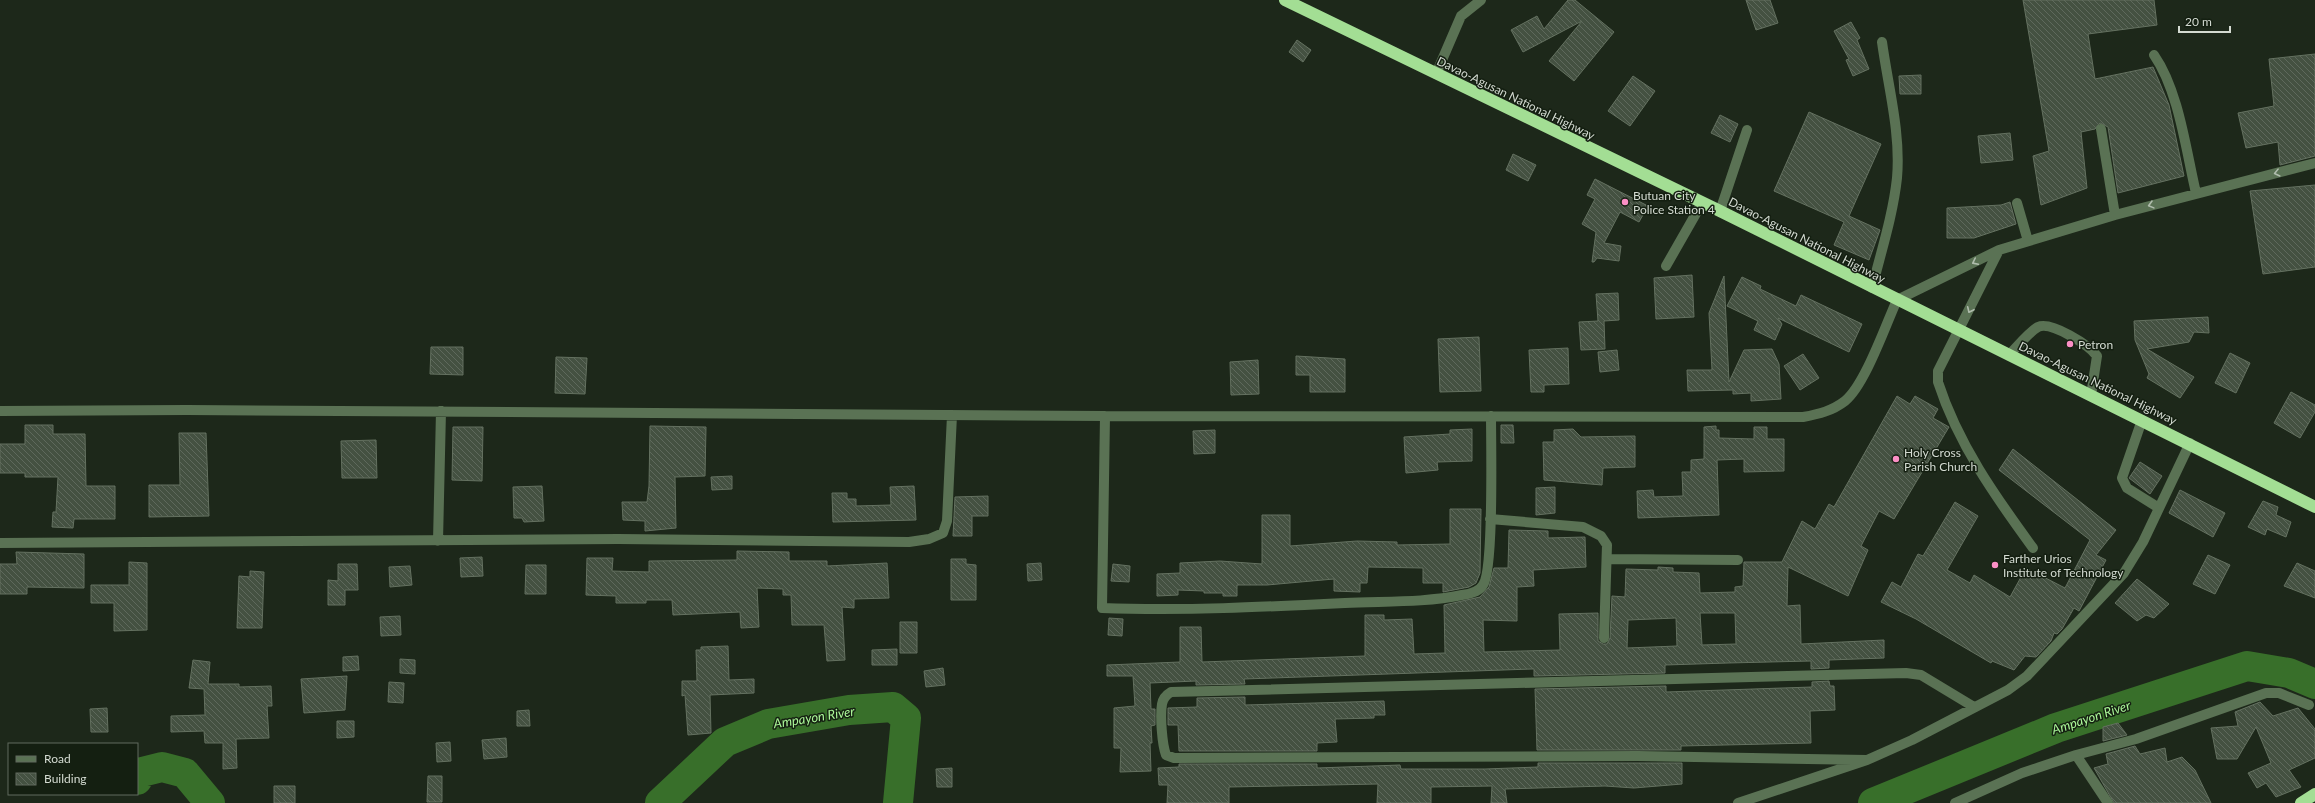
<svg xmlns="http://www.w3.org/2000/svg" width="2315" height="803" font-family="Lato,sans-serif">
	<style>
		.lines { fill: none; stroke-linecap: round; stroke-linejoin: round }
		.river { stroke: #386f2a; stroke-width: 30 }
		.building { fill: url(#building-back-hatch); stroke: #647160; fill-rule: evenodd }
		.minor { stroke: #5a7254; stroke-width: 10 }
		.highway { stroke: #a3de94; stroke-width: 12 }
		.oneway { stroke: #afbcac }
		.poi-dot { fill: #fb8fc5; stroke: #141f11; stroke-width: 1.5 }
		.labels { text-anchor: middle; dominant-baseline: central; stroke-width: 3; stroke-linejoin: round; paint-order: stroke }
		.street-label { font-size: 12px; fill: #d4dbd2; stroke: #141f11 }
		.poi-label { font-size: 12px; fill: #d4dbd2; stroke: #141f11; text-anchor: start }
		.water-label { font-size: 13px; font-style: italic; fill: #abf798; stroke: #141f11 }
	</style>
	<defs>
		<pattern id="building-back-hatch" width="6" height="6" patternUnits="userSpaceOnUse"><rect width="6" height="6" fill="#445141"/><path d="M-1 5l2 2M0 0l6 6M5-1l2 2" fill="none" stroke="#5e695c"/></pattern>
	</defs>
	<rect width="100%" height="100%" fill="#1d281a"/>
	<g class="lines">
		<path class="river" d="M 137,780 L 142,772 L 162,767 L 185,773 L 210,803
			M 660,803 L 725,742 L 768,724 L 849,710 L 893,707 L 906,718 L 898,803
			M 1873,803 L 2056,728 L 2247,666 L 2289,673 L 2315,684"/>
	</g>
	<path class="building" d="M 1568,0 L 1575,0 L 1614,32 L 1574,81 L 1549,61 L 1582,21 L 1523,52 L 1511,30 L 1537,16 L 1544,29 Z
		M 1746,0 L 1770,0 L 1778,23 L 1756,30 Z
		M 2023,0 L 2154,0 L 2157,25 L 2088,34 L 2095,79 L 2153,67 L 2169,105 L 2184,176 L 2118,193 L 2108,127 L 2100,123 L 2095,129 L 2081,132 L 2087,188 L 2041,205 L 2033,156 L 2049,151 Z
		M 1851,22 L 1860,38 L 1857,40 L 1869,69 L 1853,76 L 1846,60 L 1849,59 L 1834,31 Z
		M 1297,40 L 1311,50 L 1303,62 L 1289,52 Z
		M 2315,54 L 2315,156 L 2280,165 L 2278,142 L 2246,148 L 2238,113 L 2274,106 L 2269,59 Z
		M 1921,75 L 1921,94 L 1900,94 L 1899,76 Z
		M 1633,76 L 1655,91 L 1630,126 L 1608,111 Z
		M 1809,112 L 1881,144 L 1849,216 L 1880,230 L 1869,260 L 1834,245 L 1844,222 L 1774,191 Z
		M 1720,115 L 1738,124 L 1730,142 L 1711,133 Z
		M 2010,133 L 2013,160 L 1981,163 L 1978,136 Z
		M 1513,154 L 1536,165 L 1528,181 L 1506,170 Z
		M 1595,179 L 1648,206 L 1639,222 L 1620,212 L 1604,243 L 1621,246 L 1619,261 L 1597,258 L 1594,262 L 1592,262 L 1596,232 L 1582,224 L 1595,199 L 1587,195 Z
		M 2315,185 L 2315,267 L 2263,274 L 2250,191 Z
		M 2010,202 L 2016,224 L 1974,238 L 1947,238 L 1947,208 L 2001,205 Z
		M 1692,275 L 1694,317 L 1656,319 L 1654,278 Z
		M 1724,276 L 1729,382 L 1744,350 L 1772,349 L 1779,364 L 1781,399 L 1751,401 L 1751,393 L 1733,394 L 1733,390 L 1688,391 L 1687,370 L 1712,370 L 1709,313 Z
		M 1742,277 L 1761,286 L 1760,289 L 1796,306 L 1801,295 L 1862,324 L 1849,352 L 1778,318 L 1782,324 L 1775,340 L 1754,330 L 1758,321 L 1727,306 Z
		M 1618,293 L 1619,320 L 1604,321 L 1605,349 L 1581,350 L 1579,322 L 1598,321 L 1596,294 Z
		M 2208,317 L 2209,333 L 2194,332 L 2189,342 L 2147,349 L 2194,377 L 2180,398 L 2147,378 L 2149,374 L 2135,340 L 2134,321 Z
		M 1479,337 L 1481,391 L 1440,392 L 1438,339 Z
		M 431,347 L 463,347 L 463,375 L 430,374 Z
		M 1568,348 L 1569,384 L 1544,385 L 1544,392 L 1531,392 L 1529,350 Z
		M 1617,350 L 1619,370 L 1600,372 L 1598,352 Z
		M 2230,353 L 2250,363 L 2236,393 L 2215,383 Z
		M 1803,354 L 1819,378 L 1800,390 L 1784,366 Z
		M 1296,356 L 1345,359 L 1345,392 L 1310,392 L 1310,375 L 1296,375 Z
		M 556,357 L 587,358 L 585,394 L 555,393 Z
		M 1258,360 L 1259,394 L 1231,395 L 1230,362 Z
		M 2291,392 L 2315,405 L 2315,412 L 2300,438 L 2274,423 Z
		M 1897,396 L 1910,404 L 1915,396 L 1938,409 L 1933,418 L 1949,427 L 1894,519 L 1879,511 L 1861,546 L 1868,550 L 1848,596 L 1788,567 L 1787,606 L 1800,605 L 1801,644 L 1884,640 L 1884,658 L 1829,660 L 1829,668 L 1811,669 L 1811,661 L 1728,663 L 1665,665 L 1665,673 L 1534,676 L 1534,669 L 1532,669 L 1244,679 L 1245,684 L 1196,685 L 1196,681 L 1150,683 L 1151,709 L 1155,709 L 1155,725 L 1151,726 L 1152,743 L 1150,743 L 1151,771 L 1120,772 L 1121,748 L 1114,748 L 1114,708 L 1135,706 L 1133,676 L 1107,676 L 1107,665 L 1180,662 L 1180,627 L 1201,627 L 1202,662 L 1365,656 L 1365,615 L 1384,615 L 1384,620 L 1412,619 L 1414,654 L 1445,653 L 1444,605 L 1480,597 L 1489,587 L 1494,568 L 1508,568 L 1509,530 L 1548,531 L 1548,538 L 1585,537 L 1586,567 L 1533,570 L 1534,586 L 1517,587 L 1517,621 L 1483,620 L 1484,652 L 1560,650 L 1559,614 L 1598,613 L 1598,641 L 1603,644 L 1607,644 L 1610,638 L 1612,596 L 1625,597 L 1626,569 L 1658,570 L 1658,567 L 1673,568 L 1673,572 L 1699,573 L 1700,593 L 1735,592 L 1735,587 L 1743,586 L 1744,562 L 1782,562 L 1802,521 L 1815,529 L 1829,504 L 1834,507 ZM 1700,613 L 1735,613 L 1736,644 L 1702,645 ZM 1676,618 L 1677,646 L 1627,648 L 1628,620 Z
		M 25,425 L 53,425 L 53,434 L 85,434 L 86,486 L 115,486 L 115,519 L 74,519 L 73,528 L 52,527 L 53,512 L 56,512 L 58,477 L 25,477 L 25,473 L 0,473 L 0,444 L 25,444 Z
		M 1501,425 L 1513,425 L 1514,443 L 1501,443 Z
		M 650,426 L 706,427 L 705,476 L 675,477 L 676,528 L 645,531 L 645,521 L 623,520 L 622,502 L 647,502 L 649,486 Z
		M 1716,426 L 1716,430 L 1719,430 L 1719,438 L 1754,439 L 1754,427 L 1767,427 L 1767,439 L 1784,439 L 1784,471 L 1744,472 L 1744,459 L 1717,460 L 1719,515 L 1638,518 L 1637,491 L 1653,490 L 1654,497 L 1683,496 L 1682,472 L 1691,472 L 1691,460 L 1704,459 L 1704,427 Z
		M 453,427 L 483,427 L 482,481 L 452,480 Z
		M 1472,429 L 1472,461 L 1437,462 L 1438,470 L 1406,473 L 1404,437 L 1450,434 L 1450,430 Z
		M 1573,429 L 1581,437 L 1635,436 L 1635,467 L 1603,468 L 1602,485 L 1544,480 L 1543,442 L 1554,442 L 1554,430 Z
		M 1215,430 L 1215,453 L 1194,454 L 1193,431 Z
		M 179,433 L 206,433 L 209,516 L 149,517 L 149,485 L 180,485 Z
		M 376,440 L 377,478 L 342,478 L 341,441 Z
		M 2013,449 L 2116,530 L 2096,555 L 2106,560 L 2079,611 L 2074,608 L 2062,629 L 2057,634 L 2054,633 L 2051,641 L 2036,657 L 2025,656 L 2014,670 L 1992,661 L 1991,663 L 1916,619 L 1881,602 L 1892,582 L 1901,587 L 1918,554 L 1923,556 L 1955,502 L 1978,516 L 1947,570 L 1970,583 L 1974,575 L 2010,597 L 2026,568 L 2065,588 L 2090,540 L 1999,470 Z
		M 2140,462 L 2162,476 L 2150,494 L 2129,478 Z
		M 732,476 L 732,489 L 712,490 L 711,477 Z
		M 542,486 L 544,521 L 524,522 L 522,518 L 514,518 L 513,487 Z
		M 914,486 L 916,520 L 833,522 L 832,493 L 847,493 L 847,499 L 856,499 L 856,506 L 891,505 L 890,487 Z
		M 1555,487 L 1555,513 L 1536,515 L 1536,488 Z
		M 2180,490 L 2225,513 L 2213,537 L 2169,513 Z
		M 988,496 L 988,516 L 972,516 L 972,536 L 953,536 L 955,497 Z
		M 2263,501 L 2278,507 L 2276,515 L 2291,522 L 2286,537 L 2267,529 L 2265,535 L 2248,527 Z
		M 1450,509 L 1481,509 L 1480,573 L 1476,583 L 1469,587 L 1443,592 L 1443,583 L 1423,583 L 1423,568 L 1368,567 L 1367,583 L 1360,583 L 1360,592 L 1334,591 L 1334,579 L 1267,585 L 1237,585 L 1237,596 L 1223,596 L 1223,593 L 1204,593 L 1204,591 L 1178,590 L 1178,595 L 1157,596 L 1157,574 L 1180,573 L 1180,563 L 1220,561 L 1262,564 L 1262,515 L 1290,515 L 1290,546 L 1357,541 L 1397,542 L 1397,545 L 1450,544 Z
		M 737,551 L 789,552 L 789,561 L 827,561 L 827,566 L 887,563 L 889,598 L 854,599 L 854,608 L 842,607 L 845,660 L 827,661 L 824,625 L 792,625 L 791,595 L 783,595 L 783,589 L 757,588 L 759,627 L 741,628 L 740,612 L 673,615 L 672,600 L 646,600 L 646,603 L 616,603 L 616,596 L 586,595 L 587,558 L 613,558 L 612,571 L 649,572 L 649,561 L 737,560 Z
		M 16,552 L 84,554 L 84,588 L 27,587 L 27,594 L 0,594 L 0,564 L 17,564 Z
		M 2208,555 L 2230,565 L 2215,594 L 2193,584 Z
		M 482,557 L 483,576 L 461,577 L 460,558 Z
		M 951,559 L 966,559 L 966,564 L 976,565 L 976,600 L 951,600 Z
		M 129,562 L 147,563 L 147,630 L 114,631 L 114,603 L 91,603 L 91,585 L 129,585 Z
		M 1041,563 L 1042,580 L 1028,581 L 1027,564 Z
		M 2297,563 L 2315,571 L 2315,598 L 2284,586 Z
		M 338,564 L 357,564 L 358,590 L 345,590 L 345,605 L 328,605 L 328,580 L 338,581 Z
		M 1113,564 L 1130,566 L 1129,582 L 1111,581 Z
		M 526,565 L 546,565 L 546,594 L 525,594 Z
		M 410,566 L 412,585 L 390,587 L 389,567 Z
		M 250,571 L 264,572 L 262,628 L 237,628 L 239,576 L 250,577 Z
		M 2137,579 L 2169,604 L 2154,618 L 2146,615 L 2137,621 L 2115,603 Z
		M 400,616 L 401,635 L 381,636 L 380,617 Z
		M 1109,618 L 1123,619 L 1122,636 L 1108,635 Z
		M 900,622 L 917,622 L 917,653 L 900,653 Z
		M 728,646 L 729,680 L 754,679 L 754,693 L 710,695 L 711,733 L 688,735 L 685,695 L 682,696 L 682,681 L 697,681 L 696,650 L 701,650 L 701,647 Z
		M 897,649 L 897,665 L 872,665 L 872,650 Z
		M 358,656 L 359,670 L 343,671 L 343,657 Z
		M 400,659 L 415,660 L 415,674 L 400,673 Z
		M 193,660 L 210,662 L 208,684 L 239,684 L 239,687 L 271,686 L 272,706 L 267,706 L 269,738 L 236,739 L 237,768 L 223,769 L 223,743 L 205,743 L 204,731 L 171,732 L 171,716 L 205,715 L 204,689 L 189,688 Z
		M 943,668 L 945,685 L 926,687 L 924,671 Z
		M 347,676 L 345,710 L 304,713 L 301,679 Z
		M 1829,681 L 1830,686 L 1834,686 L 1835,710 L 1810,711 L 1811,743 L 1681,746 L 1681,750 L 1537,750 L 1535,689 L 1666,686 L 1666,692 L 1812,687 L 1812,682 Z
		M 389,682 L 404,683 L 403,703 L 388,702 Z
		M 1245,697 L 1245,705 L 1384,701 L 1385,715 L 1374,715 L 1374,718 L 1335,719 L 1337,742 L 1317,743 L 1317,751 L 1179,751 L 1178,725 L 1168,725 L 1168,708 L 1197,707 L 1197,698 Z
		M 2260,702 L 2273,716 L 2298,708 L 2315,729 L 2315,758 L 2289,770 L 2301,787 L 2276,797 L 2266,783 L 2257,788 L 2248,773 L 2271,763 L 2256,727 L 2237,759 L 2217,759 L 2211,728 L 2238,726 L 2235,712 Z
		M 107,708 L 108,732 L 91,732 L 90,709 Z
		M 529,710 L 530,726 L 517,726 L 517,711 Z
		M 337,721 L 354,721 L 354,737 L 337,738 Z
		M 2118,723 L 2127,735 L 2103,741 L 2103,727 Z
		M 506,738 L 507,757 L 484,759 L 482,740 Z
		M 450,742 L 451,761 L 437,762 L 436,743 Z
		M 2135,746 L 2140,754 L 2165,748 L 2167,762 L 2182,757 L 2195,770 L 2211,803 L 2114,803 L 2094,768 L 2108,764 L 2106,754 Z
		M 1538,763 L 1682,763 L 1682,784 L 1634,788 L 1605,786 L 1505,789 L 1507,803 L 1491,803 L 1492,786 L 1431,787 L 1431,803 L 1377,803 L 1378,784 L 1229,787 L 1229,803 L 1167,803 L 1168,785 L 1159,785 L 1158,768 L 1179,767 L 1179,764 L 1317,764 L 1317,768 L 1400,765 L 1401,769 L 1485,769 L 1538,767 Z
		M 952,768 L 952,787 L 937,787 L 936,769 Z
		M 428,776 L 442,776 L 442,802 L 427,802 Z
		M 274,786 L 295,786 L 295,803 L 274,803 Z"/>
	<g class="lines">
		<path class="minor" d="M 2154,55 C 2179,91 2186,151 2196,193
			M 1436,74 L 1461,16 L 1481,0
			M 2101,129 L 2115,215
			M 2017,203 L 2028,241
			M 1720,211 L 1747,130
			M 1999,250 L 1938,371 L 1938,382 C 1958,444 1995,496 2033,548
			M 1666,266 L 1702,203
			M 1872,288 C 1881,252 1893,215 1897,178 C 1901,133 1888,86 1882,42
			M 2009,355 C 2016,348 2030,331 2038,327 C 2051,321 2089,345 2097,356 L 2091,395
			M 0,411 L 187,410 L 1105,416 L 1803,417 C 1819,414 1832,411 1845,401 C 1865,385 1886,324 1897,300 L 1999,250 L 2115,215 L 2315,163
			M 1105,416 L 1102,608 C 1183,611 1264,607 1345,603 C 1383,601 1424,603 1462,595 C 1470,594 1479,592 1483,585 C 1494,570 1491,442 1491,416
			M 2142,420 L 2122,478 L 2127,488 L 2159,508
			M 1490,519 L 1583,527 L 1601,536 L 1607,545 L 1604,638
			M 438,541 L 441,411
			M 0,543 L 618,539 L 909,542 L 929,539 L 943,533 L 947,521 L 952,415
			M 1607,559 L 1738,560
			M 2076,755 L 2136,739 L 2266,693 L 2279,693 L 2309,705
			M 1867,760 L 1638,756 L 1174,758 L 1166,755 C 1162,744 1160,716 1162,704 C 1163,698 1166,695 1171,692 L 1906,673 L 1921,675 L 1974,707
			M 1738,803 L 1867,760 L 1912,740 L 2008,690 L 2027,676 L 2124,573 L 2143,542 L 2190,443
			M 1955,803 L 2022,773 L 2076,755 L 2108,803"/>
		<path class="highway" d="M 1285,0 L 1720,211 L 2315,507
			M 2301,803 L 2315,794"/>
	</g>
	<defs><path id="oneway-chevron" d="M-2-3.5L2.5 0L-2 3.5" fill="none" stroke-width="1.6" stroke-linecap="round" stroke-linejoin="round"/></defs>
	<g class="oneway">
		<use href="#oneway-chevron" transform="translate(2277 173) rotate(166)"/>
		<use href="#oneway-chevron" transform="translate(2151 205) rotate(165)"/>
		<use href="#oneway-chevron" transform="translate(1975 262) rotate(154)"/>
		<use href="#oneway-chevron" transform="translate(1970 310) rotate(115)"/>
	</g>
	<g class="poi-dot">
		<circle cx="1625" cy="202" r="4"/>
		<circle cx="2070" cy="344" r="4"/>
		<circle cx="1896" cy="459" r="4"/>
		<circle cx="1995" cy="565" r="4"/>
	</g>
	<g class="labels">
		<g class="street-label">
			<text transform="translate(1516 98) rotate(26)">Davao-Agusan National Highway</text>
			<text transform="translate(1807 240) rotate(27)">Davao-Agusan National Highway</text>
			<text transform="translate(2098 383) rotate(26)">Davao-Agusan National Highway</text>
		</g>
		<g class="poi-label">
			<text x="1633" y="195">Butuan City<tspan x="1633" dy="14">Police Station 4</tspan></text>
			<text x="2078" y="344">Petron</text>
			<text x="1904" y="452">Holy Cross<tspan x="1904" dy="14">Parish Church</tspan></text>
			<text x="2003" y="558">Farther Urios<tspan x="2003" dy="14">Institute of Technology</tspan></text>
		</g>
		<g class="water-label">
			<text transform="translate(814 717) rotate(-9)">Ampayon River</text>
			<text transform="translate(2091 717) rotate(-18)">Ampayon River</text>
		</g>
	</g>
	<rect x="8" y="743" width="130" height="52" fill="#141f11" stroke="#616a5e"/>
	<rect x="16" y="756" width="20" height="6" fill="#5a7254" stroke="#616a5e"/>
	<text x="44" y="763" font-size="12" fill="#d4dbd2">Road</text>
	<rect x="16" y="773" width="20" height="12" fill="url(#building-back-hatch)" stroke="#616a5e"/>
	<text x="44" y="783" font-size="12" fill="#d4dbd2">Building</text>
	<path d="M2179 26v6h51v-6" fill="none" stroke="#d4dbd2" stroke-width="2"/>
	<text x="2185" y="26" font-size="12" fill="#d4dbd2" stroke="#141f11" stroke-width="3" paint-order="stroke">20 m</text>
</svg>
